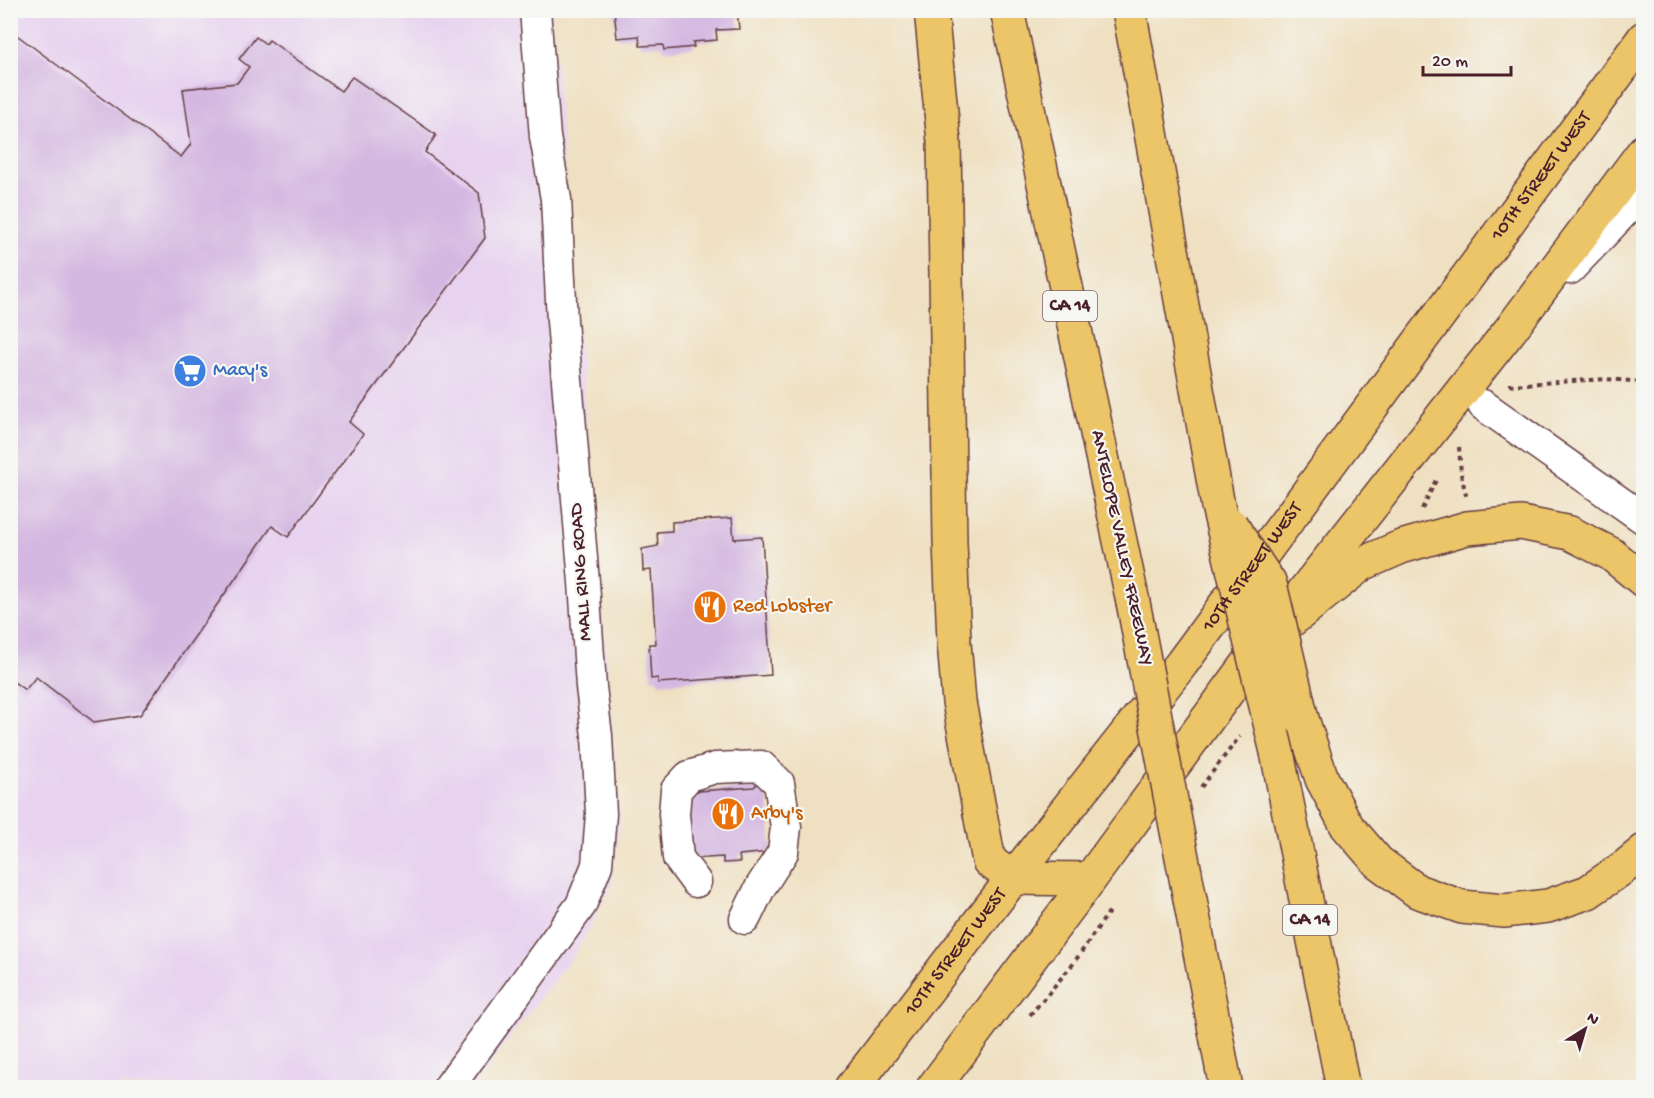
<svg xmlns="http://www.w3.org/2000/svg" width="1654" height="1098" font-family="'Gochi Hand',sans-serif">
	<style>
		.built { fill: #e7d2ef }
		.building { fill: #d4b8e1 }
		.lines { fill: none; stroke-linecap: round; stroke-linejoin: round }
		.minor-casing { stroke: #633c42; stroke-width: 33 }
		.major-casing { stroke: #633c42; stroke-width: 36 }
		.highway-casing { stroke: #633c42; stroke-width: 36 }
		.path { stroke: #633c42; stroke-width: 4; stroke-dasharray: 4.5 4.5; stroke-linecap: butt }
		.minor { stroke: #fff; stroke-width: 30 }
		.major { stroke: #ecc569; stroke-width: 33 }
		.highway { stroke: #ecc569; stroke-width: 33 }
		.highway-bridge-casing { stroke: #633c42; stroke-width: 36; stroke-linecap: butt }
		.highway-bridge { stroke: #ecc569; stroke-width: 33 }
		.labels { text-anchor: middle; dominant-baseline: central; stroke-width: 4.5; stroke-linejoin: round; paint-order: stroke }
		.shield { fill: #f6f6f2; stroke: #7e6067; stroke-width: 1.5 }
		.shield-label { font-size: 18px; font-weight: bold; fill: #4a1f2b }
		.street-label { font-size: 20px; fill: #4a1f2b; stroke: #f6f6f2 }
		.shop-label { font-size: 20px; fill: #366cbe; stroke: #f6f6f2; text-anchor: start }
		.food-label { font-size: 20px; fill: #c56008; stroke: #f6f6f2; text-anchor: start }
	</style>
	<rect width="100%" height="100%" fill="#f6f6f2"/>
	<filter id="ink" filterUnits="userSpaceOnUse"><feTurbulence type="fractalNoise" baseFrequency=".0167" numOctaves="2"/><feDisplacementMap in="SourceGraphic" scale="12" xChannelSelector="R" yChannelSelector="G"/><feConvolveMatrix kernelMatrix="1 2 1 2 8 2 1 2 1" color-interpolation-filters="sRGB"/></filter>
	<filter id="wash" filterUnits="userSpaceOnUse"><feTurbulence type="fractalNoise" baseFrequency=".008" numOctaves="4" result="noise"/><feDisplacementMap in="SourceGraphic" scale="24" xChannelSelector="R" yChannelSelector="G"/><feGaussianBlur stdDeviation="1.35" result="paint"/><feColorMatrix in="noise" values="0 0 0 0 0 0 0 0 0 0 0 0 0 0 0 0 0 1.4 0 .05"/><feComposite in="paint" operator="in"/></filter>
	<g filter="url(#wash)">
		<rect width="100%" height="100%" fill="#efe0c1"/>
		<path class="built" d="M 10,11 L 551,11 L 620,821 L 611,887 L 578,949 L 472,1087 L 11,1087 Z"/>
		<g id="blocks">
			<path class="building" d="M 614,10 L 737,10 L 739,29 L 716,30 L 717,40 L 693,42 L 694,47 L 664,50 L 663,45 L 640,46 L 639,36 L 617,38 Z
				M 10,30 L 181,157 L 191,144 L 183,89 L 237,83 L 249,67 L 239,59 L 256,37 L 266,44 L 269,40 L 341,91 L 352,77 L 436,135 L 425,152 L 479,193 L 485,238 L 349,422 L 363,434 L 288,537 L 272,526 L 140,715 L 94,722 L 36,677 L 25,690 L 10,679 Z
				M 732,518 L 734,539 L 762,537 L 771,675 L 658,683 L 658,678 L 651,679 L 649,644 L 656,644 L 651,570 L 643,571 L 642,549 L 658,546 L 657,532 L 672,531 L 672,522 Z
				M 758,782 L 772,793 L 768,798 L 772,852 L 739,855 L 740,862 L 723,863 L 723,857 L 690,859 L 685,792 L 754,787 Z"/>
		</g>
	</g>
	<g filter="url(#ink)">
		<use href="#blocks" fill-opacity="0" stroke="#633c42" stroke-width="1.5"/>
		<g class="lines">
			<defs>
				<path id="minor" d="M 1570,269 L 1644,191
					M 1483,405 L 1644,519
					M 696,882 L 678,858 L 674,814 L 676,790 L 689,776 L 715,768 L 761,766 L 779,783 L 786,827 L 783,852 L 761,886 L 745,919
					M 448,1088 L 581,905 L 597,865 L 601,814 L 597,736 L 591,687 L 584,582 L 562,321 L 556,199 L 545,137 L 535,10"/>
				<g id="major">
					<path id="s1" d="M 852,1088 L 1013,878 L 1182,663 L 1644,38"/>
					<path d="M 933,1088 L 1090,879 L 1264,642 L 1511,329 L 1644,151"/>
				</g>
				<path id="highway" d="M 931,10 L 944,142 L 950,542 L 954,642 L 959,702 L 989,861 L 1013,878 L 1090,879
					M 1007,10 L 1133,602
					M 1129,10 L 1218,506
					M 1264,642 L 1362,564 L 1401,547 L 1467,528 L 1521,523 L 1570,533 L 1611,554 L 1644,581
					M 1302,719 L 1322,779 L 1347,826 L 1378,862 L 1417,891 L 1462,907 L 1504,911 L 1548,906 L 1588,892 L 1627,865 L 1644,851
					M 1277,752 L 1343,1088
					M 1185,873 L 1226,1088"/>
			</defs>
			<use href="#minor" class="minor-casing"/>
			<use href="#major" class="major-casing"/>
			<use href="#highway" class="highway-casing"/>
			<path class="path" d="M 1509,385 L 1606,379 L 1644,382
				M 1459,447 L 1461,474 L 1467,499
				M 1422,509 L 1437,478
				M 1201,787 L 1240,736
				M 1030,1015 L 1073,964 L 1111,909"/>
			<use href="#minor" class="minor"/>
			<use href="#major" class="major"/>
			<use href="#highway" class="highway"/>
			<defs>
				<path id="highway-bridge" d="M 1218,506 L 1277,752
					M 1231,525 L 1270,584 L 1302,719
					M 1133,602 L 1185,873"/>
			</defs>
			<use href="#highway-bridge" class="highway-bridge-casing"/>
			<use href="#highway-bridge" class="highway-bridge"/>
		</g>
	</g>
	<defs>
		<symbol id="supermarket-disc" viewBox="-11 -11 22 22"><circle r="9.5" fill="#3f7fe0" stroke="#f6f6f2"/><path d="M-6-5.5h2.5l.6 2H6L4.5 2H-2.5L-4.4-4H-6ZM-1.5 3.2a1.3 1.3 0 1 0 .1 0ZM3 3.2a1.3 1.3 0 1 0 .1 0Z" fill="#fff"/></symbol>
		<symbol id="restaurant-disc" viewBox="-11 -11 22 22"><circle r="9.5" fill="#e8710a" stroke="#f6f6f2"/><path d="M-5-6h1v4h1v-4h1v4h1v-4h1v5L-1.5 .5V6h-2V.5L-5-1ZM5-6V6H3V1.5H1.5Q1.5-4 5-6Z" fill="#fff"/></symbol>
	</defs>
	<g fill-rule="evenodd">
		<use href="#supermarket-disc" x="171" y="352" width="38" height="38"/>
		<use href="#restaurant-disc" x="691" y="588" width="38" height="38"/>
		<use href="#restaurant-disc" x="709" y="795" width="38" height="38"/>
	</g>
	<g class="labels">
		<g class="shield">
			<rect x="1043" y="291" width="54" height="30" rx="4.5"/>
			<rect x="1283" y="905" width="54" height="30" rx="4.5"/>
		</g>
		<g class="shield-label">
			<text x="1070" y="306">CA 14</text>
			<text x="1310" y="920">CA 14</text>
		</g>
		<g class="street-label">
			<text stroke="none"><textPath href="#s1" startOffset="1143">10TH STREET WEST</textPath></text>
			<text transform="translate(1121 548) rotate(78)">ANTELOPE VALLEY FREEWAY</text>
			<text stroke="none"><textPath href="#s1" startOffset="657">10TH STREET WEST</textPath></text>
			<text transform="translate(582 572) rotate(-94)">MALL RING ROAD</text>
			<text stroke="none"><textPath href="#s1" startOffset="171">10TH STREET WEST</textPath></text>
		</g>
		<g class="shop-label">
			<text x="213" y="371">Macy's</text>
		</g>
		<g class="food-label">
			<text x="733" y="607">Red Lobster</text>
			<text x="751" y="814">Arby's</text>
		</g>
	</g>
	<rect width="1654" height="1098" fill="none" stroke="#f6f6f2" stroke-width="36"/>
	<g transform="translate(1585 1029) rotate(37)" stroke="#f6f6f2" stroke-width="4.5" paint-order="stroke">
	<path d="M0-4.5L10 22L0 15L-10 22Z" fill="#4a1f2b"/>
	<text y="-9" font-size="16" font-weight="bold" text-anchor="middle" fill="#4a1f2b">N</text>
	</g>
	<path d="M1423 66v9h88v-9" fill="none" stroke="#4a1f2b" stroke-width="3"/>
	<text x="1432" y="66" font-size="18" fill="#4a1f2b" stroke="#f6f6f2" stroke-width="4.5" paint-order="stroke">20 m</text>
</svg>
